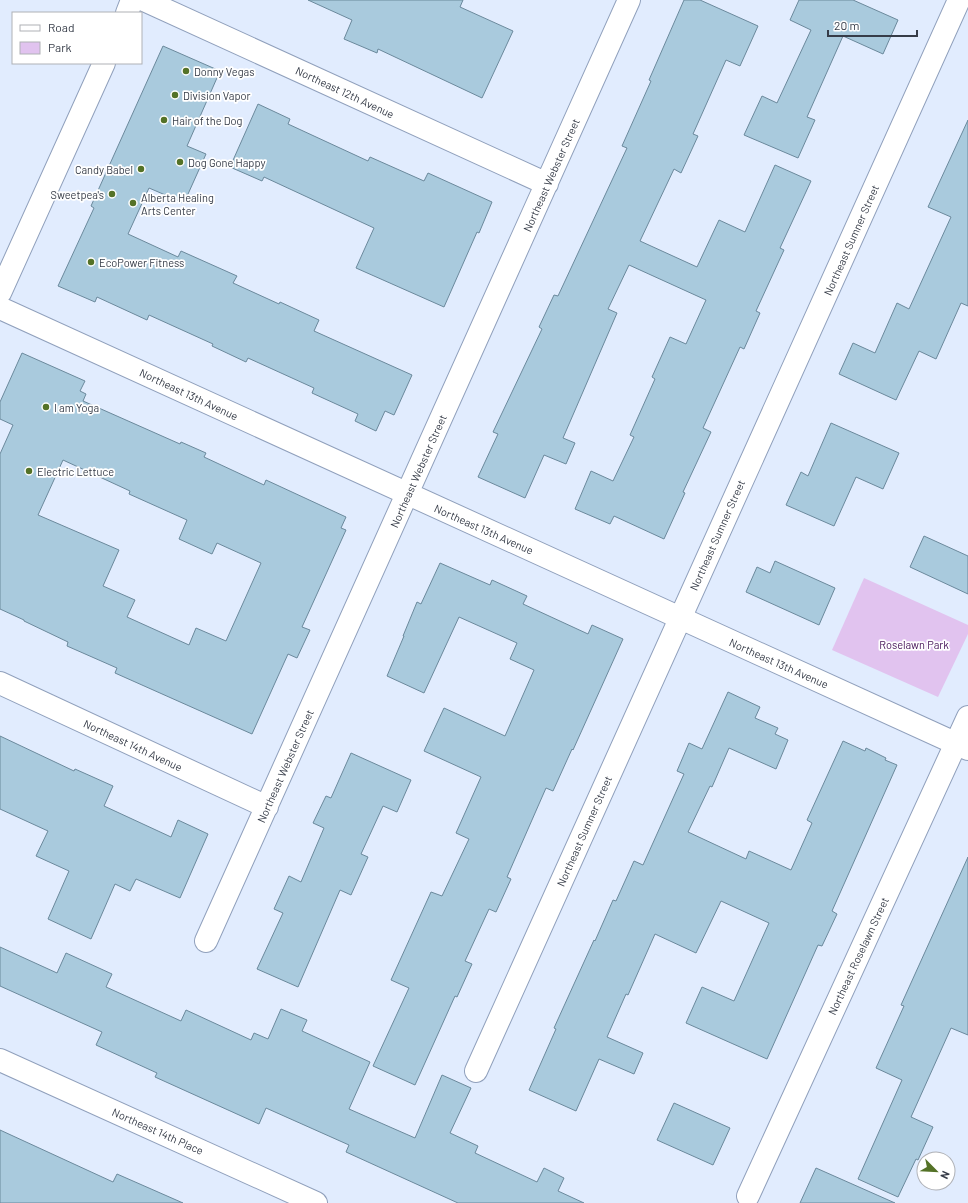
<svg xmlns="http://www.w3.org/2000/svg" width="968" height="1203" font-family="Barlow,sans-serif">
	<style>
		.green { fill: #e1c3ef }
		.building { fill: #a9cadd; stroke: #6b899c; fill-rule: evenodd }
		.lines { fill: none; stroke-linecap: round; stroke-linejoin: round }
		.minor-casing { stroke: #90a0bc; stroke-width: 24 }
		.minor { stroke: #fff; stroke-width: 22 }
		.poi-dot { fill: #547227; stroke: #fff; stroke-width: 1.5 }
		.labels { text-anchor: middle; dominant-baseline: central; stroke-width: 3.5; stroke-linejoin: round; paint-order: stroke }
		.poi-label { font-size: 11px; fill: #363c48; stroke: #fff; text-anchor: start }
		.street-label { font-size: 11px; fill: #363c48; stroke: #fff }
		.park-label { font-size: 11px; fill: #451257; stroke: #fff }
	</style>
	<rect width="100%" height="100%" fill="#e1ecfe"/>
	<path class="green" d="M 864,578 L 968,625 L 968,634 L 938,697 L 832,650 Z"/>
	<path class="building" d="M 308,0 L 463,0 L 460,7 L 513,31 L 482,98 L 378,49 L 377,53 L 344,39 L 352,20 Z
		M 684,0 L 700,0 L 758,26 L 740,66 L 726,60 L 693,134 L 698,136 L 681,173 L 674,169 L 640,241 L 697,267 L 719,220 L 745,232 L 775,165 L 811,181 L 780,248 L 784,250 L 756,311 L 760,313 L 744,349 L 740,347 L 703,428 L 711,432 L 683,492 L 685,493 L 664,539 L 614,516 L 610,524 L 575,509 L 591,471 L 613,481 L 634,437 L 630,435 L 655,379 L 652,377 L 670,337 L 686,344 L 706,300 L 629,265 L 608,309 L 617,313 L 563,438 L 575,443 L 566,464 L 544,455 L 525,498 L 478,477 L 498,434 L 493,432 L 542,329 L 539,327 L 554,295 L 558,296 L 627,148 L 622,146 L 651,81 L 649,80 Z
		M 799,0 L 853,0 L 898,20 L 883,54 L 843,36 L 807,117 L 815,120 L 798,158 L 744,135 L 762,96 L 777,103 L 811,30 L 790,20 Z
		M 163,46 L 220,71 L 187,146 L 206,154 L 184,203 L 149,188 L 128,234 L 178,257 L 181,251 L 237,276 L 233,283 L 279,304 L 280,302 L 319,320 L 314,331 L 412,375 L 394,415 L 385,411 L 376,431 L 355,421 L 358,414 L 312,393 L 314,388 L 248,358 L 246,362 L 212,346 L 213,344 L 149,315 L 147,320 L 97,297 L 95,302 L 58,286 L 94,208 L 91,206 Z
		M 258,104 L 290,119 L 288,124 L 368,161 L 370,157 L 424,181 L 428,173 L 492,202 L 479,233 L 477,232 L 444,307 L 356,268 L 374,228 L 264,177 L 262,181 L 230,167 Z
		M 968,120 L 968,306 L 961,303 L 936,359 L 919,351 L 896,400 L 839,374 L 853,343 L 875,353 L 897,303 L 909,309 L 951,217 L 928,207 Z
		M 22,353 L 85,381 L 80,391 L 86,394 L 83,401 L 180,444 L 181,442 L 206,453 L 204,457 L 264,485 L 266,480 L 346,517 L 341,528 L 346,530 L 302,627 L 310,630 L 297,658 L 288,654 L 252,734 L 115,673 L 117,668 L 67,646 L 68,642 L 24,621 L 24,620 L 0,609 L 0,454 L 13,425 L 0,419 L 0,402 ZM 63,460 L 130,491 L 129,494 L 187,520 L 179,539 L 212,554 L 217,543 L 261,563 L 226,641 L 196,628 L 189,645 L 127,617 L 135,600 L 103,586 L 119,550 L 38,515 Z
		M 831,423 L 899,453 L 883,489 L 856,477 L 834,526 L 786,505 L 801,472 L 808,476 Z
		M 924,536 L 968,556 L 968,594 L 910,567 Z
		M 775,561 L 835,588 L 819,625 L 746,592 L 757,567 L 770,573 Z
		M 440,563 L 490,585 L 492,580 L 527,596 L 523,604 L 588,634 L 592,625 L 623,639 L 573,750 L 572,749 L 553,791 L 546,788 L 507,877 L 511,879 L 496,912 L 489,909 L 465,961 L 472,964 L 457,997 L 455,996 L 415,1085 L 373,1066 L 409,988 L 391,980 L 431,892 L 442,896 L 469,839 L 456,833 L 481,777 L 424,751 L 444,708 L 505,736 L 534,670 L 510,659 L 517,643 L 459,617 L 424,693 L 387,676 L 404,636 L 403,636 L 417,602 L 421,604 Z
		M 728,692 L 760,707 L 755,718 L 778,728 L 775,734 L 788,740 L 776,769 L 729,748 L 712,787 L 710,786 L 688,832 L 746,859 L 749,851 L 791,870 L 812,823 L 807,820 L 843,741 L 865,751 L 866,748 L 886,758 L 885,760 L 897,765 L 832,911 L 837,914 L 822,946 L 818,945 L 767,1059 L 686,1023 L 702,987 L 734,1001 L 769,923 L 721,901 L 696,953 L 655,934 L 628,995 L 626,994 L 607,1037 L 643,1053 L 634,1074 L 599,1059 L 576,1111 L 529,1090 L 556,1029 L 554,1028 L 594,940 L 595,941 L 613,900 L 616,901 L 634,861 L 643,865 L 684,774 L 677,771 L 689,743 L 702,749 Z
		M 0,736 L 74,771 L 75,769 L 113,786 L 104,806 L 171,837 L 178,820 L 208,834 L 180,898 L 136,879 L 130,891 L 115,884 L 91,939 L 48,919 L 69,871 L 36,856 L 48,831 L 0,809 Z
		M 351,753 L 411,780 L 397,812 L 383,806 L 361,854 L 368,857 L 351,895 L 340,890 L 298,987 L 257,969 L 283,913 L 274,909 L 289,876 L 301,882 L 324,828 L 313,823 L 326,796 L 331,798 Z
		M 968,857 L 968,1035 L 951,1028 L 911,1117 L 933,1127 L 918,1160 L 916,1159 L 898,1197 L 858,1179 L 902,1080 L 876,1068 L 904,1006 L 901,1005 Z
		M 0,947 L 57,973 L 66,953 L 112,974 L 106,987 L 181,1021 L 186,1010 L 251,1040 L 254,1033 L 268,1039 L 281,1009 L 307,1020 L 302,1031 L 370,1062 L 349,1109 L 415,1138 L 442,1075 L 471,1088 L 450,1133 L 478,1146 L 475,1153 L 537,1182 L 544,1168 L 564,1178 L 558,1191 L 584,1203 L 458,1203 L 346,1152 L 349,1145 L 266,1108 L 259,1124 L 155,1077 L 157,1073 L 96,1045 L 102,1032 L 0,986 Z
		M 674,1103 L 730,1128 L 713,1165 L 657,1140 Z
		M 0,1130 L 113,1182 L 117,1174 L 183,1203 L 0,1203 Z
		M 816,1168 L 895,1203 L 800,1203 Z"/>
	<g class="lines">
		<defs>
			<path id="minor" d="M 144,0 L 547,184
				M 127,13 L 132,0
				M 0,293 L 104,63
				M 0,308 L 968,749
				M 0,683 L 267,807
				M 206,941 L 629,0
				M 0,1060 L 316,1203
				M 476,1071 L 959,0
				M 748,1196 L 968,717"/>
		</defs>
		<use href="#minor" class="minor-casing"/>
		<use href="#minor" class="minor"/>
	</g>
	<g class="poi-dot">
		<circle cx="186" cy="71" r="4"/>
		<circle cx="175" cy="95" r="4"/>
		<circle cx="164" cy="120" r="4"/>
		<circle cx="180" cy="162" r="4"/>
		<circle cx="141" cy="169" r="4"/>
		<circle cx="112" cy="194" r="4"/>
		<circle cx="133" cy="203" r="4"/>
		<circle cx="91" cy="262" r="4"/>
		<circle cx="46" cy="407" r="4"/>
		<circle cx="29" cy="471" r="4"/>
	</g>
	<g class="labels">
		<g class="poi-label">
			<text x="194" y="71">Donny Vegas</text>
			<text x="183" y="95">Division Vapor</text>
			<text x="172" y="120">Hair of the Dog</text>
			<text x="188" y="162">Dog Gone Happy</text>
			<text x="133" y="169" text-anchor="end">Candy Babel</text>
			<text x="104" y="194" text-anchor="end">Sweetpea's</text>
			<text x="141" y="197">Alberta Healing<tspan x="141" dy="13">Arts Center</tspan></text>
			<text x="99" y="262">EcoPower Fitness</text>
			<text x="54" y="407">I am Yoga</text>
			<text x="37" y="471">Electric Lettuce</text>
		</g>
		<g class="street-label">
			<text transform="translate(345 92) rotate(25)">Northeast 12th Avenue</text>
			<text transform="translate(551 175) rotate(-66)">Northeast Webster Street</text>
			<text transform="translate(851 240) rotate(-66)">Northeast Sumner Street</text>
			<text transform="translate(189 394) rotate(25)">Northeast 13th Avenue</text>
			<text transform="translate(418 471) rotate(-66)">Northeast Webster Street</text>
			<text transform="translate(484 529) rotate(24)">Northeast 13th Avenue</text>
			<text transform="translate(717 535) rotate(-66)">Northeast Sumner Street</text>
			<text transform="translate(779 663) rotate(24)">Northeast 13th Avenue</text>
			<text transform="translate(133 745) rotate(25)">Northeast 14th Avenue</text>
			<text transform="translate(285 766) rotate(-66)">Northeast Webster Street</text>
			<text transform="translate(584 831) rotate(-66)">Northeast Sumner Street</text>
			<text transform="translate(858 956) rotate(-65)">Northeast Roselawn Street</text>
			<text transform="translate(158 1131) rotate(24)">Northeast 14th Place</text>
		</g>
		<g class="park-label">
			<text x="914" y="644">Roselawn Park</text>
		</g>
	</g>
	<rect x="12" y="12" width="130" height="52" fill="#ffffff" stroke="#afb1b6"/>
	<rect x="20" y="25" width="20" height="6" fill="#ffffff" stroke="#afb1b6"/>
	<text x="48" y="32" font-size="12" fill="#363c48">Road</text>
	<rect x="20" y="42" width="20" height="12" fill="#e1c3ef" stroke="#afb1b6"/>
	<text x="48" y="52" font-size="12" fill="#363c48">Park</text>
	<g transform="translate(936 1171) rotate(114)"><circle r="19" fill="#ffffff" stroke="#afb1b6"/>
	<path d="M0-3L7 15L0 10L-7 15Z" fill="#547227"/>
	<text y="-6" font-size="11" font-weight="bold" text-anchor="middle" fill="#363c48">N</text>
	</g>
	<path d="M828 30v6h89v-6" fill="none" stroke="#363c48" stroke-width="2"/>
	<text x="834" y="30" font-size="12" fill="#363c48" stroke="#ffffff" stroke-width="3" paint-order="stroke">20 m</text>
</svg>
